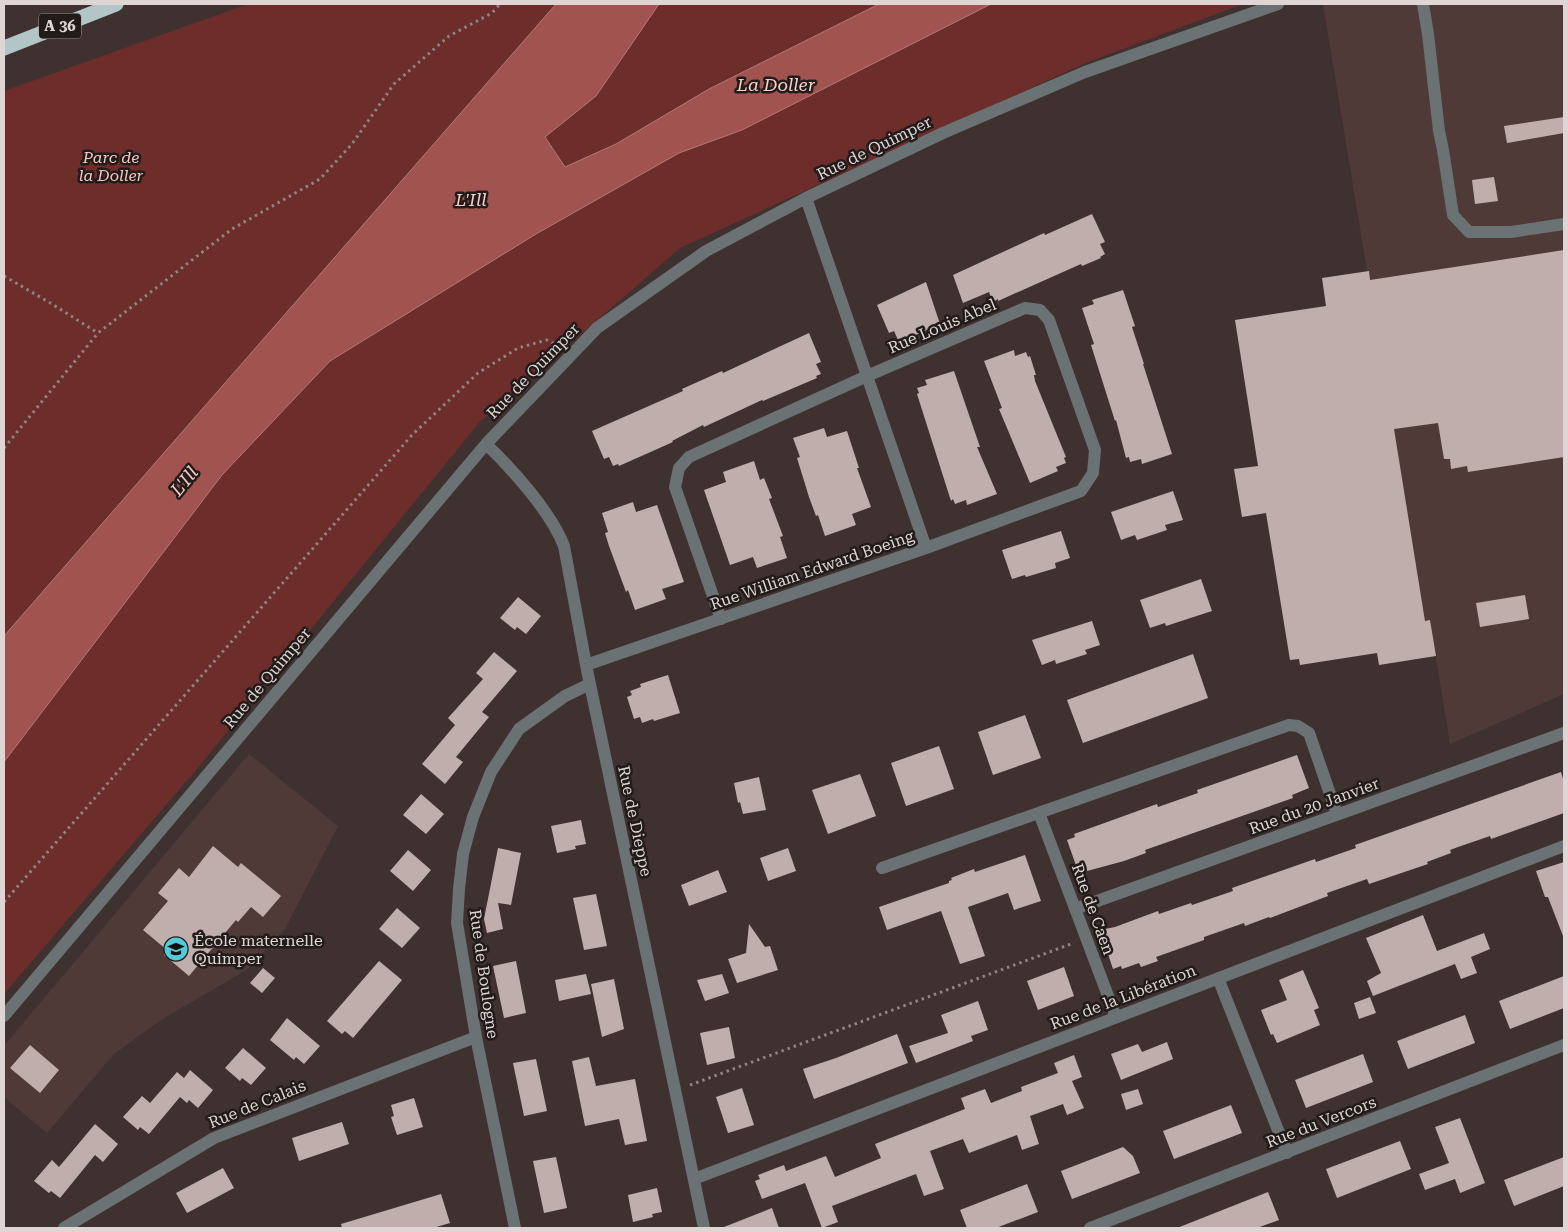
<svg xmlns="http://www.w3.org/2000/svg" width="1568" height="1232" font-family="'Roboto Serif',serif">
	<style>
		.built { fill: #4f3a38 }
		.green { fill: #6c2d2b }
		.water { fill: #a1544f; stroke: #b37b77 }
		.building { fill: #c0aead }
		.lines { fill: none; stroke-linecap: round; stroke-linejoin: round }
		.path { stroke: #8f8483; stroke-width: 3; stroke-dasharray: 2.5 4; stroke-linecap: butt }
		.minor { stroke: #6a7273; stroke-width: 12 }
		.highway { stroke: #b2c5c7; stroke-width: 15 }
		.labels { text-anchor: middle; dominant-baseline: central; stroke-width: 5; stroke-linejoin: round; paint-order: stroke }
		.shield { fill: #211b1a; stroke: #a59d9c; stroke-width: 1 }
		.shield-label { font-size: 15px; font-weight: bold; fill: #ded5d4 }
		.street-label { font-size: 16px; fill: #ded5d4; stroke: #211b1a }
		.park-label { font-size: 16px; font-style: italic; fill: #f4c5c1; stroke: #211b1a }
		.poi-label { font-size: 16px; fill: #ded5d4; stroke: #211b1a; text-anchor: start }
		.water-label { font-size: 18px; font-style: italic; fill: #fccec9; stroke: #211b1a }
	</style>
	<rect width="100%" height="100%" fill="#3f3130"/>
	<path class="built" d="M 1323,4 L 1564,4 L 1564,694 L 1450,744 L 1430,621 L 1425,621 Z
		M 249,754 L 338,826 L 285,929 L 248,969 L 161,1020 L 114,1054 L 47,1133 L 4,1097 L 4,1046 Z"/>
	<path class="green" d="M 248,4 L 556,4 L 4,636 L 4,91 Z
		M 659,4 L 879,4 L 709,89 L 616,144 L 565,167 L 544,137 L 596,96 Z
		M 991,4 L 1243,4 L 1088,62 L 680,248 L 479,423 L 196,770 L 4,994 L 4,762 L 222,475 L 330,361 L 536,234 L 679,153 L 742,130 Z"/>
	<path class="water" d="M 556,4 L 659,4 L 596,96 L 545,137 L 565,167 L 616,144 L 709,89 L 879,4 L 991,4 L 742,130 L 679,153 L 536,234 L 330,361 L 222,475 L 4,762 L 4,636 Z"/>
	<path class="building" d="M 1564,117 L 1564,133 L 1507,143 L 1504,126 Z
		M 1494,177 L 1498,201 L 1475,204 L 1472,180 Z
		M 1092,214 L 1105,242 L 1100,244 L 1105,254 L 1100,257 L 1101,258 L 1082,266 L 1081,264 L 998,301 L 998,299 L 993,302 L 989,292 L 963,303 L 953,275 L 1044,233 L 1045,235 Z
		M 1564,250 L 1564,457 L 1468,472 L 1467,466 L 1451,469 L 1450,459 L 1444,459 L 1438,423 L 1394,429 L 1425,621 L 1430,620 L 1436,656 L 1379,665 L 1377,653 L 1300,665 L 1299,659 L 1290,660 L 1266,513 L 1242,517 L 1234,469 L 1258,466 L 1235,320 L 1326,306 L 1322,278 L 1369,271 L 1370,280 Z
		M 926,282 L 940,324 L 904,340 L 903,338 L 898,340 L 894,331 L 889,333 L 877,305 Z
		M 1123,290 L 1135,326 L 1132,327 L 1144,364 L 1143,364 L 1172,454 L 1142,464 L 1141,459 L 1130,462 L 1129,457 L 1126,458 L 1116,420 L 1115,421 L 1091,345 L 1094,344 L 1082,308 L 1094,304 L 1092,300 Z
		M 809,333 L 821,362 L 816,364 L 821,374 L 816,376 L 817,378 L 763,401 L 762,400 L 704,427 L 703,425 L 672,441 L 673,442 L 619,466 L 618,464 L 613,466 L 609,457 L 604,459 L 592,431 L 683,391 L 682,389 L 722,371 L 723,373 Z
		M 1014,350 L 1015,356 L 1026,352 L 1028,357 L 1030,356 L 1036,375 L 1034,375 L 1035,381 L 1066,457 L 1064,458 L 1066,463 L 1056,467 L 1058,471 L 1030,483 L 999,409 L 1002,408 L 984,361 Z
		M 954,371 L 980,447 L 977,447 L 997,494 L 967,505 L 966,500 L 955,504 L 953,499 L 951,501 L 917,394 L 919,393 L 917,388 L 927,385 L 925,380 Z
		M 824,428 L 827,437 L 847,431 L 859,468 L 857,468 L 871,507 L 852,514 L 856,525 L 825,536 L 818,515 L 816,516 L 809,497 L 797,458 L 800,457 L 793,438 Z
		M 754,461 L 760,480 L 764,478 L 772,498 L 769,499 L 783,536 L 780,537 L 787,558 L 757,568 L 753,557 L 730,565 L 704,490 L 726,482 L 723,472 Z
		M 1173,491 L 1183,520 L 1165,525 L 1167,530 L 1137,540 L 1135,535 L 1121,540 L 1111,512 Z
		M 633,502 L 636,512 L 657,505 L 684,582 L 662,589 L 666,599 L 635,610 L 628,590 L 626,592 L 609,546 L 605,533 L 608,532 L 602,513 Z
		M 1061,531 L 1070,558 L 1055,563 L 1056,568 L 1026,577 L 1025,575 L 1012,579 L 1002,550 Z
		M 1201,579 L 1212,611 L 1166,626 L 1165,623 L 1150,628 L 1140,600 Z
		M 1525,595 L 1529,619 L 1480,627 L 1476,603 Z
		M 518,597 L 541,616 L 526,634 L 517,627 L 515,630 L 500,618 Z
		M 1092,621 L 1100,645 L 1085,650 L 1087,654 L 1056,664 L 1055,660 L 1042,665 L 1032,640 Z
		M 494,652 L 517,671 L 482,712 L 489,717 L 456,757 L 463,762 L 445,784 L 422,764 L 455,725 L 448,718 L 483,679 L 476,673 Z
		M 1193,654 L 1208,698 L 1083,743 L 1067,700 Z
		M 668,675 L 680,713 L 654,721 L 653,719 L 642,723 L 640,717 L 634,719 L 627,697 L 632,695 L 630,691 L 641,687 L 640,684 Z
		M 1025,715 L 1041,758 L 993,775 L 978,732 Z
		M 939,746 L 954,789 L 906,806 L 891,763 Z
		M 1297,755 L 1309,788 L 1292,795 L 1293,798 L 1145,850 L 1146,853 L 1124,861 L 1087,871 L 1086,868 L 1078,871 L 1067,840 L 1075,837 L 1074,834 L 1157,804 L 1158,807 L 1198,793 L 1197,790 Z
		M 1561,772 L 1564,782 L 1564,813 L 1491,839 L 1490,836 L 1458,847 L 1450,850 L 1451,853 L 1427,862 L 1428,864 L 1369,884 L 1367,879 L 1327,893 L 1328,896 L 1270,918 L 1269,917 L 1245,926 L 1244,923 L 1204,937 L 1204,940 L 1156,957 L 1158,961 L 1141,967 L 1139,963 L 1122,969 L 1121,966 L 1113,969 L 1100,930 L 1115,927 L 1158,911 L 1159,914 L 1191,903 L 1192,905 L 1233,891 L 1232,888 L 1315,859 L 1316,862 L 1356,848 L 1355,845 Z
		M 860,774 L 876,816 L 828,834 L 812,790 Z
		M 759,777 L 766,810 L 743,814 L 740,802 L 738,803 L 734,783 Z
		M 421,794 L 444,814 L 426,834 L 403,815 Z
		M 581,820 L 586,844 L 575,846 L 576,849 L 557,853 L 551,826 Z
		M 213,846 L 238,867 L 241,863 L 281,896 L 263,917 L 251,907 L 238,922 L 236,920 L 189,976 L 164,955 L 167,950 L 143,930 L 168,901 L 158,893 L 179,868 L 189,877 Z
		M 498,848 L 521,853 L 511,905 L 498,903 L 503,929 L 487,933 L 484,919 Z
		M 788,848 L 796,871 L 768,881 L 760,858 Z
		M 408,850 L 431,870 L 413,891 L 390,871 Z
		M 1025,855 L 1041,901 L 1014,910 L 1008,893 L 968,907 L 985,956 L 960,964 L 941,911 L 887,930 L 879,907 L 949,883 L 949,881 L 952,880 L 951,878 L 974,869 L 975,872 Z
		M 1564,862 L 1564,936 L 1563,936 L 1548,897 L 1545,897 L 1536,871 Z
		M 718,870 L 727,892 L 689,906 L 681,885 Z
		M 596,894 L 607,946 L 584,950 L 573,898 Z
		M 397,908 L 420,928 L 402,948 L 379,929 Z
		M 1423,915 L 1437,951 L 1484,933 L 1490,949 L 1471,957 L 1477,973 L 1461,979 L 1455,964 L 1373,996 L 1367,981 L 1381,973 L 1366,938 Z
		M 749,924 L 765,947 L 770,946 L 778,970 L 737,983 L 728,959 L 746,953 Z
		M 379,961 L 402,980 L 353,1038 L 345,1031 L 342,1034 L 327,1021 Z
		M 516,961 L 526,1013 L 504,1018 L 493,966 Z
		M 1064,967 L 1074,996 L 1038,1010 L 1027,981 Z
		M 263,968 L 275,978 L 262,993 L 250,983 Z
		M 1303,970 L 1319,1008 L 1314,1010 L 1320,1025 L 1277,1043 L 1273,1034 L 1271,1035 L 1261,1010 L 1287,1000 L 1279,980 Z
		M 586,974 L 591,994 L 559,1001 L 555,980 Z
		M 722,974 L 729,993 L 705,1001 L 697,980 Z
		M 1564,976 L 1564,1008 L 1510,1029 L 1499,1001 Z
		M 614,979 L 624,1029 L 602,1037 L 591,984 Z
		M 1370,997 L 1376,1013 L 1359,1019 L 1354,1003 Z
		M 978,1001 L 988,1030 L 971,1036 L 973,1041 L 916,1063 L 909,1046 L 948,1033 L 941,1015 Z
		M 1465,1015 L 1475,1043 L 1408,1069 L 1397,1041 Z
		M 287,1018 L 320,1046 L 304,1064 L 296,1057 L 294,1060 L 270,1040 Z
		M 729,1027 L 735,1058 L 707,1065 L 700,1033 Z
		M 897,1034 L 908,1063 L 814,1099 L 803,1069 L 836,1058 Z
		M 1167,1042 L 1173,1059 L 1121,1080 L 1111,1054 L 1138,1044 L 1142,1052 Z
		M 30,1045 L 59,1070 L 40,1093 L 10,1068 Z
		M 243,1048 L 266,1068 L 251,1085 L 242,1078 L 240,1081 L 225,1068 Z
		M 1363,1054 L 1373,1082 L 1306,1108 L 1295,1080 Z
		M 1074,1055 L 1082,1077 L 1072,1081 L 1084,1108 L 1067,1115 L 1063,1104 L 1030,1116 L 1039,1144 L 1022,1150 L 1017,1135 L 969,1153 L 963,1139 L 930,1151 L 944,1189 L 924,1196 L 916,1174 L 832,1206 L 838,1222 L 822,1228 L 805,1183 L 762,1199 L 755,1181 L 760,1179 L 758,1175 L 784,1165 L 786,1171 L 826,1156 L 835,1177 L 881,1158 L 875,1144 L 965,1109 L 961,1098 L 985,1089 L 991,1103 L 1022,1091 L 1021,1087 L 1058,1073 L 1054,1063 Z
		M 589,1057 L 596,1086 L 635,1079 L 647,1141 L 625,1145 L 619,1119 L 585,1126 L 572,1061 Z
		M 536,1059 L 547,1111 L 524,1116 L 513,1063 Z
		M 190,1070 L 213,1090 L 198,1108 L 189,1100 L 187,1103 L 180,1097 L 149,1134 L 140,1127 L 138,1130 L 123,1117 L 142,1096 L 150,1103 L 177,1072 L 184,1078 Z
		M 742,1088 L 754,1125 L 728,1133 L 716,1097 Z
		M 1138,1089 L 1143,1104 L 1126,1110 L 1121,1094 Z
		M 414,1098 L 423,1127 L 397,1135 L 391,1117 L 394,1116 L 391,1105 Z
		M 1231,1105 L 1242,1133 L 1174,1159 L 1163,1131 Z
		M 1460,1118 L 1485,1183 L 1460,1193 L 1455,1179 L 1425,1190 L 1419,1174 L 1449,1163 L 1435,1127 Z
		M 342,1122 L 349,1144 L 299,1161 L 292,1138 Z
		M 95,1124 L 118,1144 L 103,1162 L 95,1155 L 60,1198 L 51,1191 L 49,1193 L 34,1181 L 52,1160 L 59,1167 Z
		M 1400,1141 L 1411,1169 L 1337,1198 L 1326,1169 Z
		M 1123,1147 L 1133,1156 L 1140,1173 L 1072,1199 L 1061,1171 Z
		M 556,1157 L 567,1208 L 544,1213 L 533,1161 Z
		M 1564,1157 L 1564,1186 L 1514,1206 L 1504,1180 Z
		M 223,1168 L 234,1188 L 187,1213 L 176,1193 Z
		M 1027,1184 L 1038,1212 L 996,1228 L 967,1228 L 960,1210 Z
		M 657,1188 L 662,1212 L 652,1214 L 653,1217 L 633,1222 L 628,1195 Z
		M 1268,1192 L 1279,1220 L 1257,1228 L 1177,1228 Z
		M 441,1194 L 450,1223 L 433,1228 L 342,1228 L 341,1224 Z
		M 772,1208 L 779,1228 L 725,1228 L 724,1227 Z"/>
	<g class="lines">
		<path class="path" d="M 4,276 L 52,304 L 98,333
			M 4,448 L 98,333 L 232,229 L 320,179 L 352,144 L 394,84 L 449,36 L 492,13 L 500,4
			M 4,902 L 412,435 L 478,373 L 518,348 L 547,340 L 559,346
			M 690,1085 L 1071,944"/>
		<path class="minor" d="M 1423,4 L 1428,34 L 1439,131 L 1443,150 L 1453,215 L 1469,232 L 1511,232 L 1564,224
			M 486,444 C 512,469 551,512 564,546 L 586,665 L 704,1228
			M 721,619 L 675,487 L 679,468 L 689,457 L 867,376 L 1025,308 L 1040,310 L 1049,320 L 1095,450 L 1093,473 L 1081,491 L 926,548
			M 586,665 L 926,548 L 806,198
			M 1039,813 L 1116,1017
			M 882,868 L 1289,725 L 1298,726 L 1309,733 L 1337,814
			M 1075,909 L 1564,733
			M 1218,978 L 1287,1153
			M 4,1016 L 486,444 L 597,328 L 706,251 L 806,198 L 943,133 L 1085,72 L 1278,4
			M 694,1179 L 1564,846
			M 64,1228 L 214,1138 L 476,1037
			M 515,1228 L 476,1037 L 457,923 L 459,889 L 463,854 L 473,817 L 491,772 L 519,729 L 565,696 L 590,684
			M 1090,1228 L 1564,1045"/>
		<path class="highway" d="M 4,48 L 116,4"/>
	</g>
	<defs>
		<symbol id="school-disc" viewBox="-11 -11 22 22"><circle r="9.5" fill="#52cbd8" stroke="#211b1a"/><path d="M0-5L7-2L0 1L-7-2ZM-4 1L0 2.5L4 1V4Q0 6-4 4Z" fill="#111"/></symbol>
	</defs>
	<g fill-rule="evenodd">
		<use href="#school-disc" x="162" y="935" width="28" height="28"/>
	</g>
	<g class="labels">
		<rect class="shield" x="39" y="13.5" width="42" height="25" rx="4"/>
		<g class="shield-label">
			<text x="60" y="26">A 36</text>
		</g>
		<g class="street-label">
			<text transform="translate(874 148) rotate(-26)">Rue de Quimper</text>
			<text transform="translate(942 326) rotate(-23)">Rue Louis Abel</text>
			<text transform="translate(533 371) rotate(-46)">Rue de Quimper</text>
			<text transform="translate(812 570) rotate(-19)">Rue William Edward Boeing</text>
			<text transform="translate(267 678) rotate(-50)">Rue de Quimper</text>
			<text transform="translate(1314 806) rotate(-20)">Rue du 20 Janvier</text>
			<text transform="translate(635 821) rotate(78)">Rue de Dieppe</text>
			<text transform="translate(1093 909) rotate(70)">Rue de Caen</text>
			<text transform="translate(484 974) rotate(82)">Rue de Boulogne</text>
			<text transform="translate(1123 997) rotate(-21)">Rue de la Libération</text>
			<text transform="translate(257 1104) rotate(-22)">Rue de Calais</text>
			<text transform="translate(1321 1122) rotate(-21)">Rue du Vercors</text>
		</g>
		<g class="park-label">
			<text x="111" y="157">Parc de<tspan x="111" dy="18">la Doller</tspan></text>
		</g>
		<g class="poi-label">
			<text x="194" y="940">École maternelle<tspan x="194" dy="18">Quimper</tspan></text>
		</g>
		<g class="water-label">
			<text x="776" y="84">La Doller</text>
			<text x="471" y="199">L'Ill</text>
			<text transform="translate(184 481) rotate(-50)">L'Ill</text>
		</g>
	</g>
	<rect width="1568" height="1232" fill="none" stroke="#ded5d4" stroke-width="10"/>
</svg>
